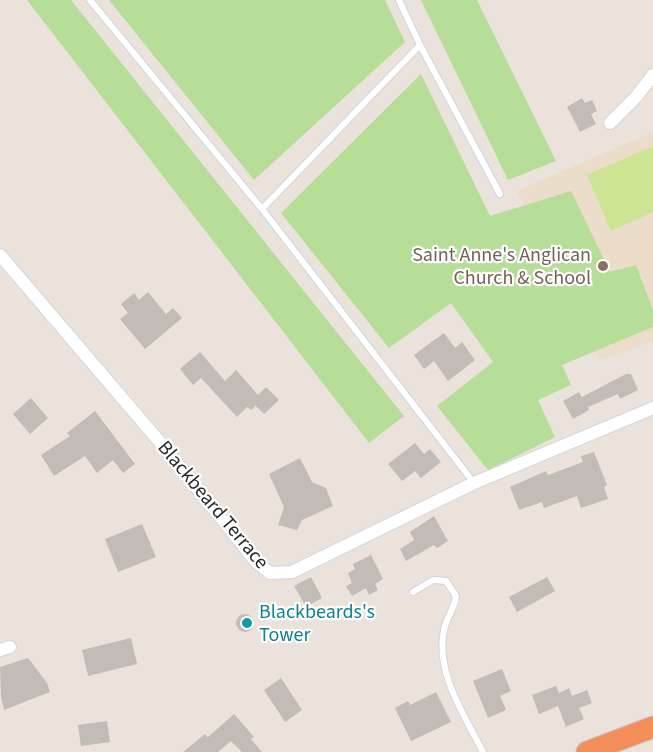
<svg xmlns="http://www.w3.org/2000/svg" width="653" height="752" font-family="'Source Sans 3',sans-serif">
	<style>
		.education { fill: #ebddca }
		.green { fill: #b7de99 }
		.pitch { fill: #cbe595 }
		.building { fill: #c2bcb7 }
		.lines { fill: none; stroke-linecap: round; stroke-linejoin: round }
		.lane-casing { stroke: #d0d5e1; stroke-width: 8 }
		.street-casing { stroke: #d0d5e1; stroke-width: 14 }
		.highway-casing { stroke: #c3c3c3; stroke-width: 23 }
		.lane { stroke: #fff; stroke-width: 6 }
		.street { stroke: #fff; stroke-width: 12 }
		.highway { stroke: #f58f5a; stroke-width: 21 }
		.education-dot { fill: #8d6e63; stroke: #fff; stroke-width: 2 }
		.culture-dot { fill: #0f9aa8; stroke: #fff; stroke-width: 2 }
		.labels { text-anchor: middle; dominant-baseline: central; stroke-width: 4.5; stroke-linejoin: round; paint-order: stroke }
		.education-label { font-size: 20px; fill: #785e54; stroke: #fff; text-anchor: end }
		.street-label { font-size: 20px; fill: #282828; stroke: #fff }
		.culture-label { font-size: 20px; fill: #0d838f; stroke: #fff; text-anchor: start }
	</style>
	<rect width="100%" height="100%" fill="#eae2db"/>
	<path class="education" d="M 653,132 L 653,341 L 599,360 L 517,191 Z"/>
	<path class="green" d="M 27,0 L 71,0 L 404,416 L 369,443 Z
		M 109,0 L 385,0 L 405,42 L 254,180 Z
		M 421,0 L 477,0 L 556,161 L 508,180 Z
		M 421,74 L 490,216 L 571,191 L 610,272 L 636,265 L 653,310 L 653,327 L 562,365 L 571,385 L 538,400 L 555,437 L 488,470 L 437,406 L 493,362 L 451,303 L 389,348 L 281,213 Z"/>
	<path class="pitch" d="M 653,146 L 653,212 L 611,231 L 587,175 Z"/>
	<path class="building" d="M 582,98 L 585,103 L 592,100 L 597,111 L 591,114 L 596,124 L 580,132 L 567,107 Z
		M 148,292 L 166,314 L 173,308 L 182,318 L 145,349 L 120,319 L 128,313 L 121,304 L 134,293 L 139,300 Z
		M 444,333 L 455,348 L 462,342 L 475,360 L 448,381 L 434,361 L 424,369 L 414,355 Z
		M 200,352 L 225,381 L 236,370 L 258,395 L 266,387 L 279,400 L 264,414 L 256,406 L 251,410 L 247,407 L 237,417 L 201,378 L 193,385 L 180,369 Z
		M 626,374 L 631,374 L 638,390 L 620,399 L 618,394 L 588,407 L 589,410 L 573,419 L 563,401 L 579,392 L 582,397 Z
		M 31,398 L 48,418 L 30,434 L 13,414 Z
		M 95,411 L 135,464 L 123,473 L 113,460 L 97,473 L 85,456 L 54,476 L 41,455 L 70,436 L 67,433 Z
		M 415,443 L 424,454 L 430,449 L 441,462 L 421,478 L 415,471 L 402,481 L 388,464 Z
		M 594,452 L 607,485 L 604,487 L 608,499 L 581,508 L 577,496 L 544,508 L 542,502 L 519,510 L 510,487 L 546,471 L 548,475 L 583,462 L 581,456 Z
		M 300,458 L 312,482 L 326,488 L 333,506 L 302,520 L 297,530 L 278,525 L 284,507 L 269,474 Z
		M 434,516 L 448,541 L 437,548 L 434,545 L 406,561 L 400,549 L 414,540 L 410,532 Z
		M 142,524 L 156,557 L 118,572 L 105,539 Z
		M 371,555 L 383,579 L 375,584 L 378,590 L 369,595 L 366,588 L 352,596 L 346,586 L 352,583 L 348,573 L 355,569 L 353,564 Z
		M 311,577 L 322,598 L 306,607 L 294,586 Z
		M 547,577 L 555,591 L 517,612 L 509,597 Z
		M236 623a9 9 0 1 1 18 0a9 9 0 1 1-18 0Z
		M 131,638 L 137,664 L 88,676 L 82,650 Z
		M 28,658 L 47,683 L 50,692 L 4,710 L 1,697 L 0,667 Z
		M 502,669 L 511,691 L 500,696 L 506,710 L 488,718 L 473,681 Z
		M 281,678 L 302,710 L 285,722 L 264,690 Z
		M 556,686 L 559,693 L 569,688 L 572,696 L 587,690 L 592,703 L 579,708 L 584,719 L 566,727 L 558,706 L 539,714 L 532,695 Z
		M 436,692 L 451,722 L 411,741 L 395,708 L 408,701 L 410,705 Z
		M 234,714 L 254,737 L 251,739 L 262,752 L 242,752 L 231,741 L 218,752 L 183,752 L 205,734 L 208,737 Z
		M 107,721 L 110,742 L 81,746 L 78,725 Z"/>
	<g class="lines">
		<defs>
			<path id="lane" d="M 90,0 L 262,209 L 474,483
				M 399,0 L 420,45 L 500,194
				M 262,209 L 420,45
				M 413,592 L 433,580 L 446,581 L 456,596 C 455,608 446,618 444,630 C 435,673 465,716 483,752"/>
			<path id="street" d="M 610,123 L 636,97 L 653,75
				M 0,255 L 164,447 L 257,563 L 270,573 L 292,572 L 474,483 L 653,408
				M 0,650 L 10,647"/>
			<path id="highway" d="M 587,752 L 653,727"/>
		</defs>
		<use href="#lane" class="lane-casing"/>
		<use href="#street" class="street-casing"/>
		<use href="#highway" class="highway-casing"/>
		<use href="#lane" class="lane"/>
		<use href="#street" class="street"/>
		<use href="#highway" class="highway"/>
	</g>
	<circle class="education-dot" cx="603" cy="266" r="6"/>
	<circle class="culture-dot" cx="247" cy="623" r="6"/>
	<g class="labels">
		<g class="education-label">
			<text x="591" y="255">Saint Anne's Anglican<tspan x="591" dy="23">Church &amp; School</tspan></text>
		</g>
		<g class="street-label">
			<text transform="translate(213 505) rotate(50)">Blackbeard Terrace</text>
		</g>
		<g class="culture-label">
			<text x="259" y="612">Blackbeards's<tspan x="259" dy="23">Tower</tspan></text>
		</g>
	</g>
</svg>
